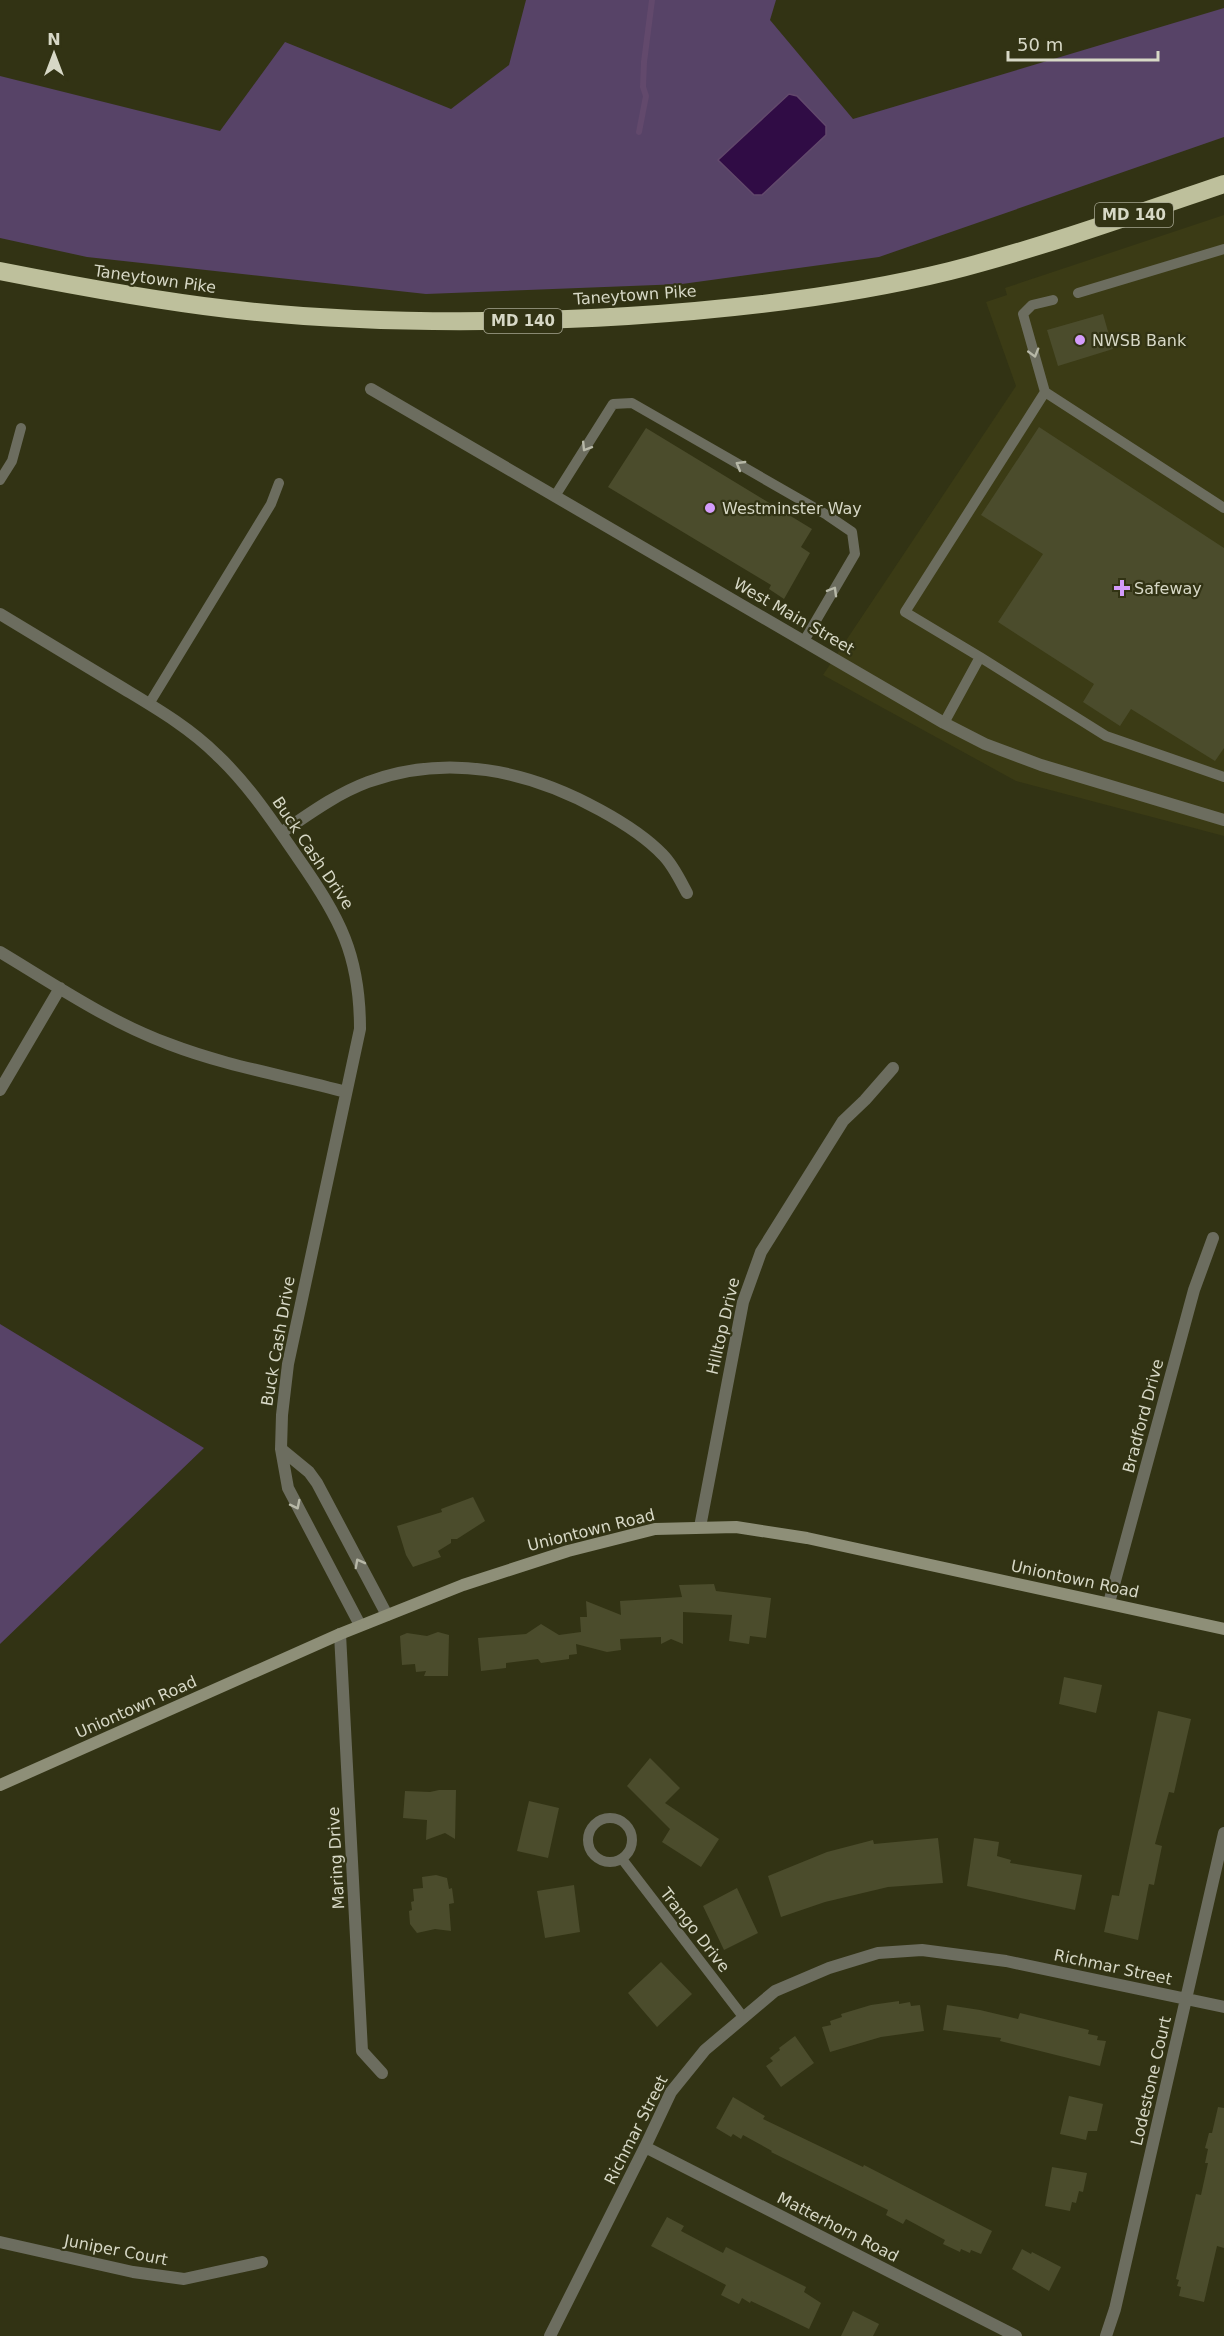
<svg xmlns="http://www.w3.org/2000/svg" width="1224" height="2336" font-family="'DejaVu Sans',sans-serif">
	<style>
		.built { fill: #3b3b15 }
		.green { fill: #574367 }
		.water { fill: #300c45; stroke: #62496c; stroke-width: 1.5 }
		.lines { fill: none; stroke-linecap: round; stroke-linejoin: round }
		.stream { stroke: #62496c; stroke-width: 6 }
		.building { fill: #4b4c2c }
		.lane { stroke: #6c6d5f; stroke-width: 10 }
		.street { stroke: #6c6d5f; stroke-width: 12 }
		.secondary { stroke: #8e8f78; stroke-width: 12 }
		.highway { stroke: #bec09c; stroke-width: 18 }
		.oneway { stroke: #b7b8a7 }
		.poi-dot { fill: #d49cfc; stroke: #323314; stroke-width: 2 }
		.labels { text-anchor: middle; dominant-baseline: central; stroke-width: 4.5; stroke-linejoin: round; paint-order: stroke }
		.shield { fill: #323314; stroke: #a6a691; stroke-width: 1.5 }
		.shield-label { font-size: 15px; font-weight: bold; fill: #d7d8c6 }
		.street-label { font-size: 16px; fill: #d7d8c6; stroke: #323314 }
		.poi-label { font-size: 16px; fill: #d7d8c6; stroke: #323314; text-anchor: start }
	</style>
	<rect width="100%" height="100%" fill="#323314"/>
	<path class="built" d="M 1224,215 L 1224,836 L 1016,781 L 823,675 L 1016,386 L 986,302 L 1007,295 L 1005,288 Z"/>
	<path class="green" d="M 526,0 L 776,0 L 770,20 L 853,119 L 1224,8 L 1224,137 L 879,257 L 682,284 L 426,294 L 87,257 L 0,238 L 0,76 L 220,131 L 285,42 L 451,109 L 509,65 Z
		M 0,1324 L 204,1448 L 0,1644 Z"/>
	<path class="water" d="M 789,94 L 797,96 L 826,126 L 826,135 L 762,195 L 754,195 L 718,160 Z"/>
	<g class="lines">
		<path class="stream" d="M 639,132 L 646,96 L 643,87 L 644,62 L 652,0"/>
	</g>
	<path class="building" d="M 1103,314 L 1113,349 L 1058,366 L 1047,330 Z
		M 1039,427 L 1224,548 L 1224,748 L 1215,761 L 1131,709 L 1120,726 L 1083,702 L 1094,684 L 998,622 L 1043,554 L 981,515 Z
		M 646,428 L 812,529 L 801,547 L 810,553 L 784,599 L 769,589 L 771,585 L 608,487 Z
		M 473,1497 L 485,1521 L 457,1539 L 451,1539 L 451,1543 L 438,1551 L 441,1557 L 413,1567 L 406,1555 L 397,1526 L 442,1512 L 441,1509 Z
		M 714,1584 L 716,1591 L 771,1598 L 766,1638 L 750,1636 L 749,1644 L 729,1641 L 732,1615 L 683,1612 L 683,1644 L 671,1639 L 661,1644 L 661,1637 L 620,1639 L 621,1650 L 607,1652 L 576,1644 L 577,1654 L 569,1655 L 569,1659 L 541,1663 L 538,1659 L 506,1663 L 506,1668 L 481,1671 L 478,1638 L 526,1634 L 541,1624 L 559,1635 L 581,1632 L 580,1617 L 587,1617 L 586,1601 L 621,1615 L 620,1601 L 682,1597 L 679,1585 Z
		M 438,1632 L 449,1635 L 448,1676 L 424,1676 L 426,1671 L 416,1672 L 415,1664 L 402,1665 L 400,1636 L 407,1633 L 427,1636 Z
		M 1064,1677 L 1102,1685 L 1096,1713 L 1059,1704 Z
		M 1158,1711 L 1191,1719 L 1174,1793 L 1169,1792 L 1155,1844 L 1162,1846 L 1154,1885 L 1149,1884 L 1138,1940 L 1104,1932 L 1112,1895 L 1119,1896 Z
		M 650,1758 L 680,1788 L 665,1803 L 719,1839 L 701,1867 L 662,1842 L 670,1829 L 627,1786 Z
		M 439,1790 L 456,1790 L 455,1839 L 445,1833 L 426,1840 L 427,1820 L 403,1818 L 405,1791 L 430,1792 Z
		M 529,1801 L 559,1808 L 548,1858 L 517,1851 Z
		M 938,1838 L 943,1883 L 888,1887 L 825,1902 L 781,1917 L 768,1876 L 827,1852 L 873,1840 L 874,1844 Z
		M 974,1838 L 999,1842 L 997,1856 L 1011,1860 L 1010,1863 L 1082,1875 L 1075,1910 L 967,1886 Z
		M 436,1875 L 447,1878 L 449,1889 L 452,1888 L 454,1903 L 449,1904 L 451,1931 L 435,1929 L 417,1933 L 410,1924 L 409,1911 L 412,1910 L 411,1902 L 414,1901 L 413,1889 L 423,1888 L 422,1877 Z
		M 574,1885 L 580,1932 L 545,1938 L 537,1891 Z
		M 737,1888 L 758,1933 L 724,1950 L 703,1906 Z
		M 661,1962 L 692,1994 L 657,2027 L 628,1993 Z
		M 899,2001 L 899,2004 L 910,2002 L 911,2006 L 920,2005 L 924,2031 L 881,2037 L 830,2052 L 822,2027 L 831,2025 L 830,2021 L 842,2017 L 841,2014 L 871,2005 Z
		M 947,2005 L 980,2010 L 1018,2019 L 1020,2013 L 1089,2030 L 1088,2034 L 1098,2036 L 1097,2040 L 1106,2041 L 1100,2066 L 1000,2041 L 1001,2038 L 943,2030 Z
		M 795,2036 L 814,2063 L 781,2087 L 766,2066 L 773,2061 L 770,2058 L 780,2050 L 779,2048 Z
		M 1069,2096 L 1103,2104 L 1097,2131 L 1088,2131 L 1086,2140 L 1060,2134 Z
		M 733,2097 L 765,2116 L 763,2119 L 863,2167 L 864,2165 L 992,2231 L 981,2254 L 971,2250 L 970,2253 L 961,2249 L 960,2252 L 943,2244 L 945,2240 L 906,2219 L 903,2224 L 886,2215 L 888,2210 L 771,2152 L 772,2151 L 743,2135 L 741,2139 L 733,2134 L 731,2137 L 716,2128 Z
		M 1218,2107 L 1224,2108 L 1224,2248 L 1217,2246 L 1204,2302 L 1179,2296 L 1181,2287 L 1177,2286 L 1179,2280 L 1176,2279 L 1196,2194 L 1201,2195 L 1208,2163 L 1205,2163 L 1208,2149 L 1205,2148 L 1209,2133 L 1212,2133 Z
		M 1052,2167 L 1087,2173 L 1083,2192 L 1079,2191 L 1076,2203 L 1072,2202 L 1070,2211 L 1045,2206 Z
		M 667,2217 L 684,2226 L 681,2231 L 723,2253 L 726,2247 L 806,2287 L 804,2292 L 821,2303 L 809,2329 L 751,2301 L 750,2303 L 742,2298 L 739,2304 L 721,2295 L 726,2285 L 651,2246 Z
		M 1022,2249 L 1031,2254 L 1032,2252 L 1061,2267 L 1049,2291 L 1012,2269 Z
		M 853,2311 L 879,2324 L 873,2336 L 841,2336 Z"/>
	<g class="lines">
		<path class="lane" d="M 1078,293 L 1224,249
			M 1053,300 L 1032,305 L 1023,314 L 1045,392 L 1224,508
			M 0,480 L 12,461 L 21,428
			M 555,496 L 613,404 L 632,403 L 827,515 L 852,532 L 855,554 L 804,641
			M 980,657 L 1106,736 L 1224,777
			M 149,704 L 271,504 L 279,483
			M 944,723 L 980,657 L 905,612 L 1045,392
			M588 1840a22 22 0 1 1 44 0a22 22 0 1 1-44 0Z
			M 622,1859 L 744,2018"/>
		<path class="street" d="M 371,389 L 944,723 L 985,744 L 1041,765 L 1224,820
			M 0,614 C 40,638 81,663 121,687 C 154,707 189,727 217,755 C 249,785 273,822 298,858 C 340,918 360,955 360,1029 L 288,1364 L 282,1415 L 281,1449 L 288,1488 L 360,1625
			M 281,833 C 309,814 336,794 368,782 C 447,753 528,770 600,810 C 622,822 645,836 663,855 C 673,865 680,880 687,893
			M 0,952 C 55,985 109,1022 169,1044 C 226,1066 287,1076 346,1092
			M 0,1090 L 60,988
			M 281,1449 L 309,1472 L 317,1483 L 387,1615
			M 700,1527 L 743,1302 L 761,1252 L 843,1121 L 865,1100 L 893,1068
			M 1109,1603 L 1194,1290 L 1213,1238
			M 340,1634 L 362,2051 L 382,2073
			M 645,2147 L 1016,2336
			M 0,2242 L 133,2272 L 184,2279 L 262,2262
			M 550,2336 L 645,2147 L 671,2092 L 705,2050 L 775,1991 L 829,1968 L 878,1953 L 922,1950 L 1006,1961 L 1224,2007
			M 1106,2336 L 1115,2309 L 1224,1833"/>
		<path class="secondary" d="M 0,1785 L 340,1634 L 463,1585 L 568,1551 L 655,1529 L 736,1527 L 807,1538 L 1224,1629"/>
		<path class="highway" d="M 0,271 C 76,286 151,300 228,309 C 361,324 495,324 628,316 C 736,309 845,297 950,271 C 1043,247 1133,215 1224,184"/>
	</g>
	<defs><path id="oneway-chevron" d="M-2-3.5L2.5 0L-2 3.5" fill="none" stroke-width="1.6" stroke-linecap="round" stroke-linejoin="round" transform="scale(1.5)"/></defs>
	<g class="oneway">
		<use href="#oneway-chevron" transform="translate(1034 353) rotate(74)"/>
		<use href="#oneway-chevron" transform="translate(586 447) rotate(122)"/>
		<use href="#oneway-chevron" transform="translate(740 465) rotate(-150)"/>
		<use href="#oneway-chevron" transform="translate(833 591) rotate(-60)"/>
		<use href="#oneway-chevron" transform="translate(296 1505) rotate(63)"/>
		<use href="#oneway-chevron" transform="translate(359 1563) rotate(-118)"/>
	</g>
	<g class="poi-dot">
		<circle cx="1080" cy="340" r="6"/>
		<circle cx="710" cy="508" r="6"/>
		<path d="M1119 579h6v6h6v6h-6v6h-6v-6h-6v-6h6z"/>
	</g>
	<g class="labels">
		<g class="shield">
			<rect x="1095" y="203" width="78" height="24" rx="4.5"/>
			<rect x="484" y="309" width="78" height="24" rx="4.5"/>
		</g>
		<g class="shield-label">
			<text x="1134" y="215">MD 140</text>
			<text x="523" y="321">MD 140</text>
		</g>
		<g class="street-label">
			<text transform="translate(155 279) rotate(8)">Taneytown Pike</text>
			<text transform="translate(635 295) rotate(-4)">Taneytown Pike</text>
			<text transform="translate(794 616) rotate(30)">West Main Street</text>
			<text transform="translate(313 853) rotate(56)">Buck Cash Drive</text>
			<text transform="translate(723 1326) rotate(-77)">Hilltop Drive</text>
			<text transform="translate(278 1341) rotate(-80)">Buck Cash Drive</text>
			<text transform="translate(1143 1416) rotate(-75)">Bradford Drive</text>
			<text transform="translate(591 1530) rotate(-14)">Uniontown Road</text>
			<text transform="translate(1075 1579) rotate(12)">Uniontown Road</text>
			<text transform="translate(136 1707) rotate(-24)">Uniontown Road</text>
			<text transform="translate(336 1858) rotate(-93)">Maring Drive</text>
			<text transform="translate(695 1930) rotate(52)">Trango Drive</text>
			<text transform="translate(1113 1967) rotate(12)">Richmar Street</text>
			<text transform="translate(1151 2081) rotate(-77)">Lodestone Court</text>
			<text transform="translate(636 2130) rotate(-63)">Richmar Street</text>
			<text transform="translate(838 2227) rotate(27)">Matterhorn Road</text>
			<text transform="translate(116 2250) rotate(11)">Juniper Court</text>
		</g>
		<g class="poi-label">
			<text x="1092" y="340">NWSB Bank</text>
			<text x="722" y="508">Westminster Way</text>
			<text x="1134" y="588">Safeway</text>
		</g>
	</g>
	<g transform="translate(54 54)" stroke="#323314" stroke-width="4.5" paint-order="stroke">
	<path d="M0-4.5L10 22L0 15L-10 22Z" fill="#d7d8c6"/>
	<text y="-9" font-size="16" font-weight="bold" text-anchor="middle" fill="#d7d8c6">N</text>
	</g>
	<path d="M1008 51v9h150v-9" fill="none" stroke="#d7d8c6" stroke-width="3"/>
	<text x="1017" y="51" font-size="18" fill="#d7d8c6" stroke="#323314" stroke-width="4.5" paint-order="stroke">50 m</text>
</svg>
